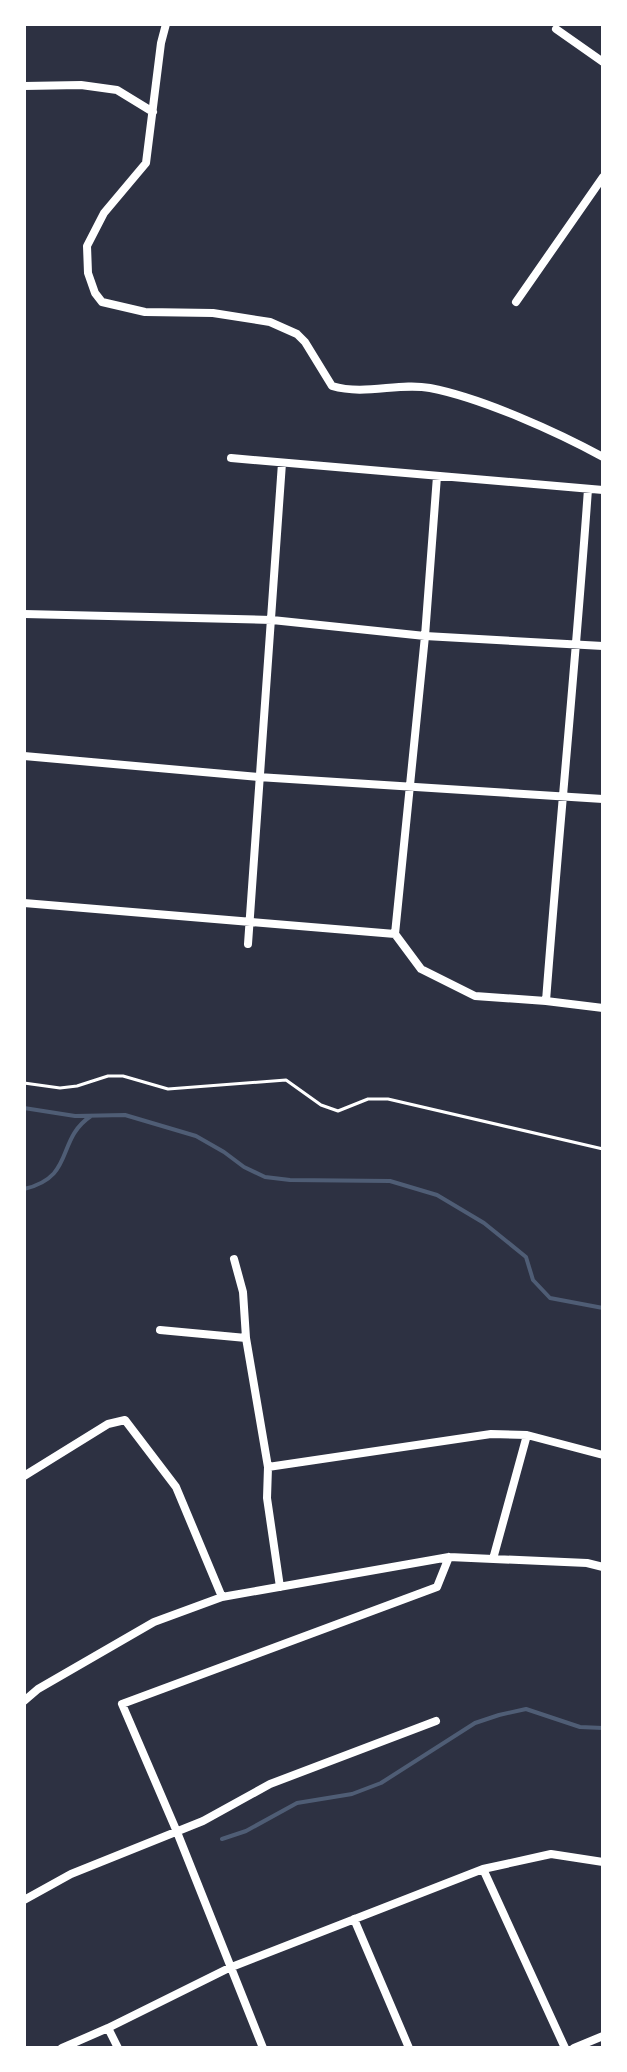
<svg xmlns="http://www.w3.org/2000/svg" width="627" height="2072" font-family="Barlow,sans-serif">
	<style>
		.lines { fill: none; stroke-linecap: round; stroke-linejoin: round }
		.stream { stroke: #4f5d75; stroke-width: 4 }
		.path { stroke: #fff; stroke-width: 3 }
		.minor { stroke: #fff; stroke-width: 8 }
	</style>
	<rect width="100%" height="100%" fill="#2d3142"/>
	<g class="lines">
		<path class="stream" d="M 24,1108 L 75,1116 L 125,1115 L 196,1136 L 224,1152 L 244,1167 L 265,1177 L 290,1180 L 390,1181 L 437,1195 L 484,1223 L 526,1257 L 533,1280 L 550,1298 L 603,1308
			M 24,1189 C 76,1177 55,1140 91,1116
			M 222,1839 L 246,1831 L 297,1803 L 352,1794 L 381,1783 L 475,1723 L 499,1715 L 526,1709 L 580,1727 L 603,1728"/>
		<path class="path" d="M 24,1083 L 60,1088 L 77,1086 L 108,1076 L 123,1076 L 168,1089 L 286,1080 L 321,1105 L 338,1111 L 368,1099 L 388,1099 L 603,1149"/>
		<path class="minor" d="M 166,24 L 161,43 L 146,163 L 104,213 L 87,246 L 88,273 L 95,293 L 102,302 L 145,312 L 213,313 L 270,322 L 297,334 L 305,342 L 332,386 C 366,396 398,382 430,388 C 482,398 557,432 603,457
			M 556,29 L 603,62
			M 24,86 L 81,85 L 117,90 L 153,112
			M 516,302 L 603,177
			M 231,458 L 603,490
			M 437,476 L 425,636 L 395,934 L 421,969 L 475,996 L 546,1001
			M 588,489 C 576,660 559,830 546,1001 L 603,1008
			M 24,614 L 272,620 L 425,636 L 603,646
			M 24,756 L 258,777 L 603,799
			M 24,903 L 395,934
			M 248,944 L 282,463
			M 234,1259 L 243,1292 L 246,1338 L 268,1467 L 267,1498 L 280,1587
			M 160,1330 L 246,1338
			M 268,1467 L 491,1434 L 527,1435 L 603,1455
			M 24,1476 L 108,1424 L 125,1420 L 176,1487 L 222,1597
			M 493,1559 L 527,1435
			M 24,1701 L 38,1689 L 154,1622 L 222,1597 L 449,1557 L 587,1563 L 603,1567
			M 483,1869 L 565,2048
			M 24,1900 L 71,1874 L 203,1821 L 270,1784 L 436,1721
			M 354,1919 L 409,2048
			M 62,2048 L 108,2028
			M 118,2048 L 108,2028 L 229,1968 L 483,1869 L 551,1854 L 603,1862
			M 263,2048 L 177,1832 L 122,1704 L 437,1587 L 449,1557
			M 574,2048 L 603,2036"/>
	</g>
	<rect width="627" height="2072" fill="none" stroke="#ffffff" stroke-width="52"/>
</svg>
